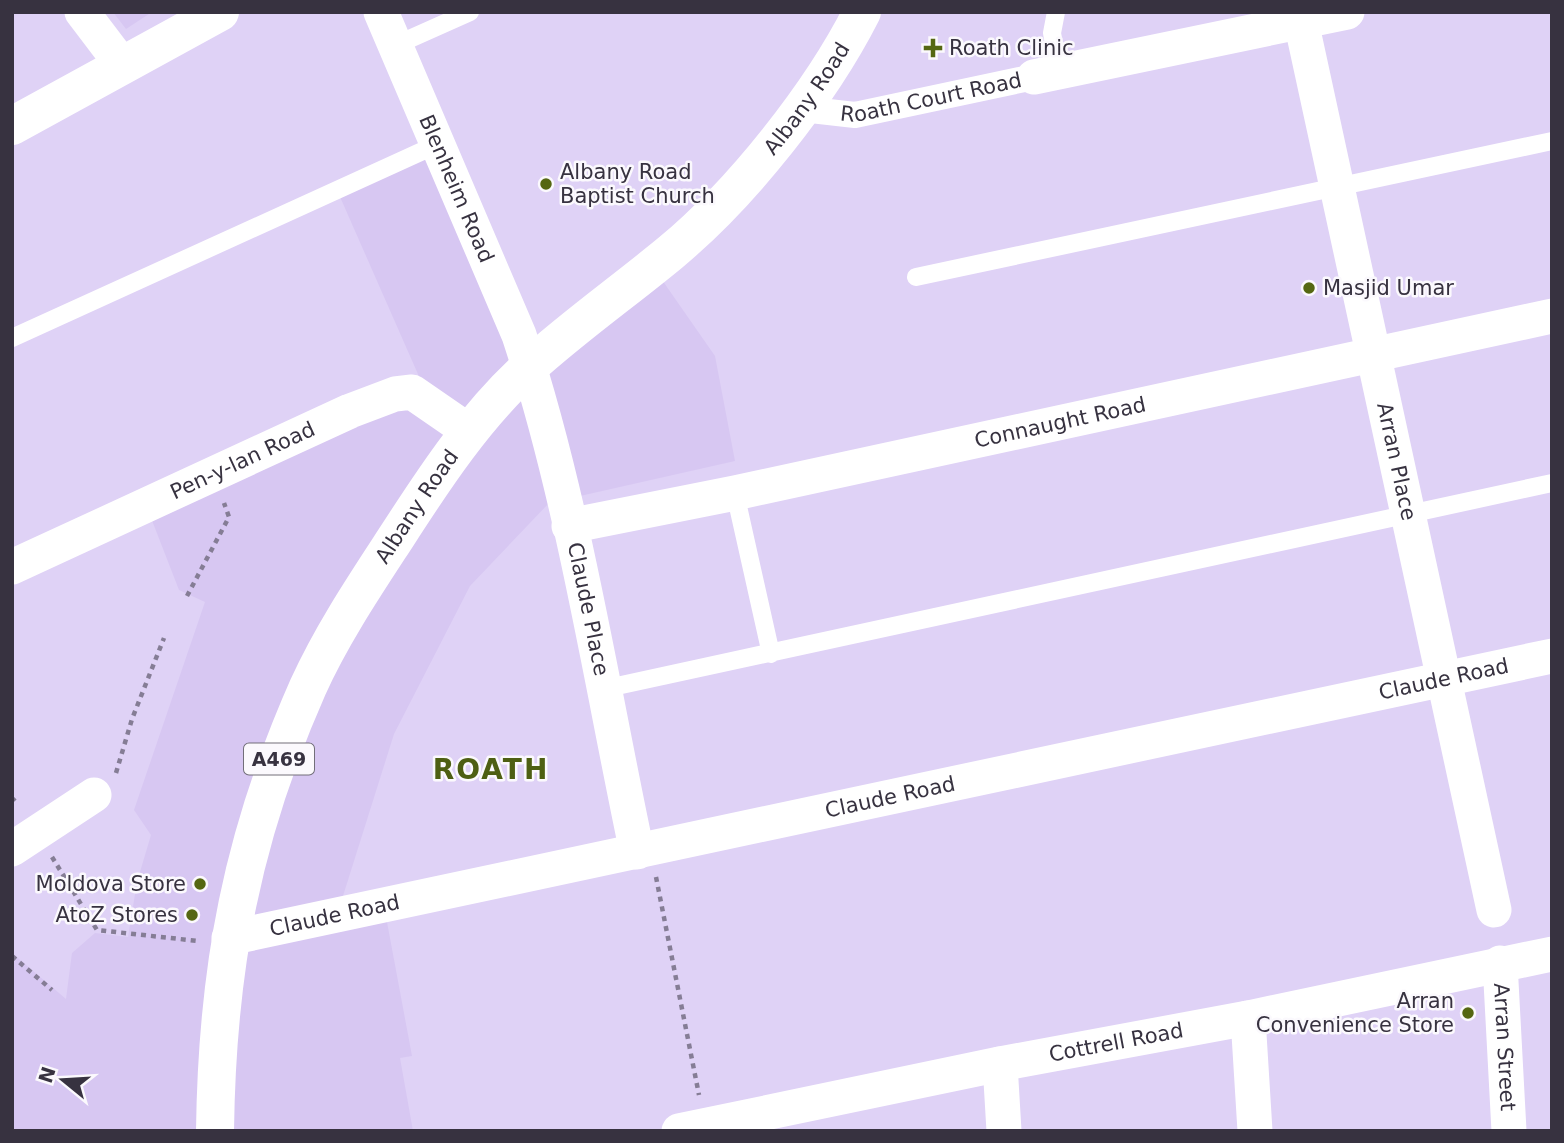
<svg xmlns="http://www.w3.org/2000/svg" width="1564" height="1143" font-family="'DejaVu Sans',sans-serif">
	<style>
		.built { fill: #d7c7f2 }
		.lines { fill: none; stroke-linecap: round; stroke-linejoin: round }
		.path { stroke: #857d95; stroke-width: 4.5; stroke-dasharray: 5 5; stroke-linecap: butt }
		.service { stroke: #fff; stroke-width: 18 }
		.pedestrian { stroke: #fff; stroke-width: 26 }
		.minor { stroke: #fff; stroke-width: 35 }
		.tertiary { stroke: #fff; stroke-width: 38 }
		.primary { stroke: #fff; stroke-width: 38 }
		.poi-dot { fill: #556712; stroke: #fbf9fd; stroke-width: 2.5 }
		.labels { text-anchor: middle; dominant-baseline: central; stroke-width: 5; stroke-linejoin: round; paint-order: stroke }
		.shield { fill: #fbf9fd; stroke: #726e79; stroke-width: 2 }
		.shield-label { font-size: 19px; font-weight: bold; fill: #373240 }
		.poi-label { font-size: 21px; fill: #373240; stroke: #fbf9fd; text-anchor: start }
		.street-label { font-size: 21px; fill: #373240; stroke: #fbf9fd }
		.district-label { font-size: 28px; font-weight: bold; letter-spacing: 2px; fill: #4e5f13; stroke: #fbf9fd }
	</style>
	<rect width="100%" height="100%" fill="#dfd2f6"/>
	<path class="built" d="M 113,12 L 152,12 L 126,29 Z
		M 438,144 L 530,366 L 653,267 L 715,356 L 735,461 L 549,503 L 470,586 L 394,734 L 337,915 L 384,906 L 412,1056 L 400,1058 L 413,1131 L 12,1131 L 12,953 L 66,999 L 72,953 L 95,933 L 128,937 L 137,882 L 151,835 L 134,810 L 205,602 L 179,590 L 146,505 L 350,411 L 432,406 L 337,190 Z"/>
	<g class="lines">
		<path class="path" d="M 187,596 L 229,517 L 224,503
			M 116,773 L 132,719 L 164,638
			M 12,798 L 15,801
			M 52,857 L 97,930 L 198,941
			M 656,877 L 699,1095
			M 12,956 L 52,990"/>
		<path class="service" d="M 1056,12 L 1052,33 L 1059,72
			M 396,45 L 470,12
			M 916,277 L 1552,141
			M 12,338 L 438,144
			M 735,493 L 771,654
			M 603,689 L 1552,483"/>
		<path class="pedestrian" id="s1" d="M 802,109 L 855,115 L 1034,77"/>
		<g class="minor">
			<path d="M 82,12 L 123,66"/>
			<path id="s2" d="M 381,12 L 519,335 C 573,499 601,682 637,852"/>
			<path id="s3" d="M 1299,12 L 1494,910"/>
			<path d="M 1034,77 L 1347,12"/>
			<path id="s4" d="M 569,526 L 735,493 L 1552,316"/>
			<path id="s5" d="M 12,567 L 350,411 L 395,394 L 412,392 L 470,432"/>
			<path d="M 12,849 L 94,795"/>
			<path id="s6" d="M 229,938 L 1552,656"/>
			<path id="s7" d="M 1500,963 L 1509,1131"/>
			<path d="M 1248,1018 L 1255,1131"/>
			<path d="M 1000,1064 L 1004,1131"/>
			<path id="s8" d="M 679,1131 L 1000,1064 L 1248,1018 L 1552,954"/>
		</g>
		<path class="tertiary" d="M 12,126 L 220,12"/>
		<path class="primary" id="s9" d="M 215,1131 C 217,968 242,836 308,687 C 332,634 365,585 397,536 C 435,477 476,415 529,367 C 573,327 624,291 670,253 C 741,194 820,95 862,12"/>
	</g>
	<g class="poi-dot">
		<path d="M929.5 37.5h7v7h7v7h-7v7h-7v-7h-7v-7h7z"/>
		<circle cx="546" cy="184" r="7"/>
		<circle cx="1309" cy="288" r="7"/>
		<circle cx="200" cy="884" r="7"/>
		<circle cx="192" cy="915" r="7"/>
		<circle cx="1468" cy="1013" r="7"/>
	</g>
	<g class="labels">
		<rect class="shield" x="244" y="743.5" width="70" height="31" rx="5"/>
		<g class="shield-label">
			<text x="279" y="759">A469</text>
		</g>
		<g class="poi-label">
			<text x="949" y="48">Roath Clinic</text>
			<text x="560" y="172">Albany Road<tspan x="560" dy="24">Baptist Church</tspan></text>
			<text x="1323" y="288">Masjid Umar</text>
			<text x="186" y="884" text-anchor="end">Moldova Store</text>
			<text x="178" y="915" text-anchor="end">AtoZ Stores</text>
			<text x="1454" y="1001" text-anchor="end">Arran<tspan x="1454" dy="24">Convenience Store</tspan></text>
		</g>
		<g class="street-label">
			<text stroke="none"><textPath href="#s1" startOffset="131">Roath Court Road</textPath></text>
			<text stroke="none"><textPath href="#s9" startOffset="1236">Albany Road</textPath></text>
			<text stroke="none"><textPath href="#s2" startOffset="192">Blenheim Road</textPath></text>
			<text stroke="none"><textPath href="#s4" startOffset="502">Connaught Road</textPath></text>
			<text stroke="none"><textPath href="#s5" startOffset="254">Pen-y-lan Road</textPath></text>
			<text stroke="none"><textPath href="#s3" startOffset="460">Arran Place</textPath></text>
			<text stroke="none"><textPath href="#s9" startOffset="668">Albany Road</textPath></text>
			<text stroke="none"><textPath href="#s2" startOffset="634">Claude Place</textPath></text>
			<text stroke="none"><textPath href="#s6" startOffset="1242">Claude Road</textPath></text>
			<text stroke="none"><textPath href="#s6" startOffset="676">Claude Road</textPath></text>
			<text stroke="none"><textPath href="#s6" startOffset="108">Claude Road</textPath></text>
			<text stroke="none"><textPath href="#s8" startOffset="446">Cottrell Road</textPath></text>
			<text stroke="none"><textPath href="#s7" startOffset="84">Arran Street</textPath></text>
		</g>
		<g class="district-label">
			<text x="491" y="769">ROATH</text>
		</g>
	</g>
	<rect width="1564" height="1143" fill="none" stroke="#373240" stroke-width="28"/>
	<g transform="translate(63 1080) rotate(288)" stroke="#fbf9fd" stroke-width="5" paint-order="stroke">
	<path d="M0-5L12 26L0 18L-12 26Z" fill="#373240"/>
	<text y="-10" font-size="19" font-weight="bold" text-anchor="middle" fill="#373240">N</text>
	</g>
</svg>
